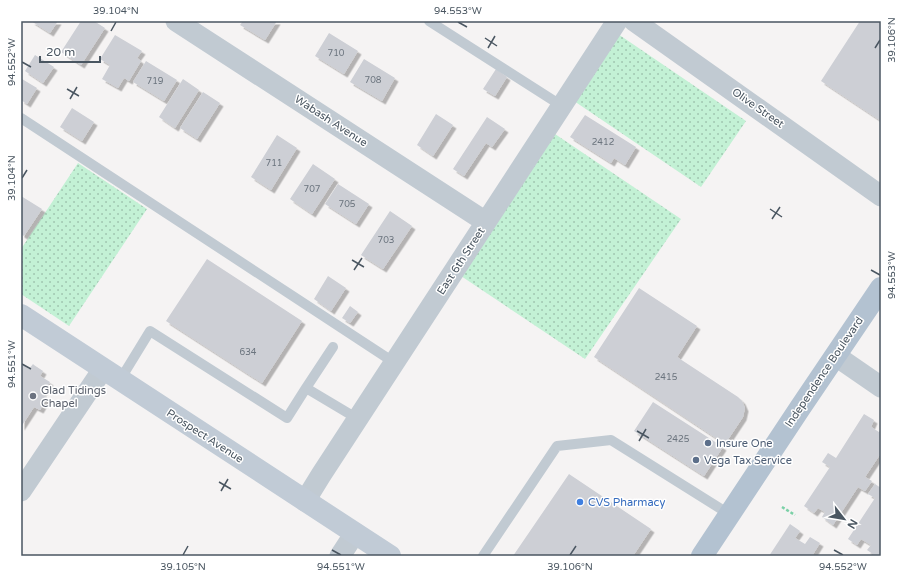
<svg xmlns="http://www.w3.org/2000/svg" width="902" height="577" font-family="'Varela Round',sans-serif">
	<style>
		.grass { fill: url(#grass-dots) }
		.building { fill: #cdcfd5; filter: url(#shadow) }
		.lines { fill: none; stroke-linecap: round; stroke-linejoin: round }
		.path { stroke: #7ad0a6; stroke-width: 2.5; stroke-dasharray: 3 2; stroke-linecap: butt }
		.lane { stroke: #c1cad2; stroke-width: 10 }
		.street { stroke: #c1cad2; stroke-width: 21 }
		.secondary { stroke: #c1cbd6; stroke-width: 22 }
		.primary { stroke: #b3c2d1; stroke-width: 22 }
		.ticks { fill: none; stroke: #4a5661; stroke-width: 1.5 }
		.worship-dot { fill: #6b7280; stroke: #fff; stroke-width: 1.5 }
		.service-dot { fill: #5c6f8a; stroke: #fff; stroke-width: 1.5 }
		.shop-dot { fill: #3f7fe0; stroke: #fff; stroke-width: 1.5 }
		.labels { text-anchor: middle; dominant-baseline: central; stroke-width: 3; stroke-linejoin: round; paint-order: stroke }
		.number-label { font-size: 9px; fill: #6b747e }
		.street-label { font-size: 11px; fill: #4a5661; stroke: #fff }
		.worship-label { font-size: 11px; fill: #5b616d; stroke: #fff; text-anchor: start }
		.service-label { font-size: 11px; fill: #4e5e75; stroke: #fff; text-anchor: start }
		.shop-label { font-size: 11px; fill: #366cbe; stroke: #fff; text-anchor: start }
		.neatline { fill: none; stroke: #4a5661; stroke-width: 1.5 }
		.ticks-label { font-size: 10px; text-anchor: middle; fill: #4a5661 }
	</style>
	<defs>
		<pattern id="grass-dots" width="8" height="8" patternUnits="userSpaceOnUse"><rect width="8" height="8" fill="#c3f1d5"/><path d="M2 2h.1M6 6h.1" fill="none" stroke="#a0c6b0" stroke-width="1.8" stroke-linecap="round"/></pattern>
		<filter id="shadow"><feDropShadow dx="3.5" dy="3.5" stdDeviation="0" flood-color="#0004"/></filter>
	</defs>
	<rect width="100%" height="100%" fill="#f5f3f3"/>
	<path class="grass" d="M 618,34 L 746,121 L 701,187 L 574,101 Z
		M 555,134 L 681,219 L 585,359 L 461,276 Z
		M 78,163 L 147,209 L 69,326 L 21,294 L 21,249 Z"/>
	<path class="building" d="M 31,21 L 58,21 L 50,33 Z
		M 81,21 L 94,21 L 105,28 L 81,65 L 61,52 Z
		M 243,21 L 277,21 L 265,40 L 240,25 Z
		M 860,21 L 881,21 L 881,121 L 821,81 Z
		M 329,33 L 358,51 L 344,74 L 315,56 Z
		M 115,35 L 142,51 L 137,58 L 141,61 L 129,81 L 124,78 L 118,88 L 102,79 L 110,65 L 100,59 Z
		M 35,55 L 54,67 L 43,83 L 25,71 Z
		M 364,59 L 395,78 L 382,101 L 350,82 Z
		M 146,61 L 177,80 L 164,101 L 133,82 Z
		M 496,69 L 507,77 L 495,96 L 483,89 Z
		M 22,79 L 37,88 L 27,104 L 21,100 L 21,81 Z
		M 183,79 L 199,90 L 175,128 L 159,117 Z
		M 203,92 L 220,103 L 197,139 L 180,128 Z
		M 72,108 L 94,122 L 82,141 L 60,127 Z
		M 436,114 L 453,125 L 433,156 L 417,145 Z
		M 585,115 L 636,147 L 625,165 L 614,158 L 611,163 L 570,137 Z
		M 487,117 L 505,129 L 492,147 L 486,143 L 464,176 L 453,169 Z
		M 277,135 L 297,148 L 271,190 L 251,177 Z
		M 313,164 L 335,179 L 312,214 L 290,199 Z
		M 338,184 L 369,204 L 356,224 L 325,204 Z
		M 21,196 L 42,209 L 24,236 L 21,234 Z
		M 390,211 L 412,226 L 383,269 L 361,255 Z
		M 207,259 L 302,321 L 262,383 L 166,321 Z
		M 328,276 L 346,288 L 331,311 L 314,299 Z
		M 639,288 L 697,326 L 677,357 L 738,397 L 742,401 L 745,408 L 743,417 L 725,444 L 594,357 Z
		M 350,306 L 358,312 L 350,323 L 342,318 Z
		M 21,364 L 29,369 L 33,364 L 34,365 L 43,371 L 40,376 L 50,382 L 42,394 L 47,398 L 40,410 L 34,407 L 21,427 Z
		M 653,402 L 723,447 L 704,476 L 634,431 Z
		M 864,414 L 874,420 L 871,427 L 879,432 L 881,430 L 881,453 L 865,477 L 872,481 L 865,491 L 858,487 L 833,525 L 822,517 L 825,512 L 818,508 L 814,513 L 804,506 L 830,467 L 822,462 L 828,453 L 836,458 Z
		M 569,474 L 651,529 L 633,556 L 513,556 Z
		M 875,484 L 881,488 L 881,552 L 878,556 L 876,556 L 867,550 L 871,545 L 861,539 L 857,545 L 848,539 L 875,498 L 868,494 Z
		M 790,524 L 800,531 L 795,538 L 805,544 L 810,537 L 820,543 L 812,556 L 769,556 Z"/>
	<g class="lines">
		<path class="path" d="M 782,507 L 795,515"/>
		<path class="lane" d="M 429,21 L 562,106
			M 21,118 L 395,363
			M 120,380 L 150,331 L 287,418 L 306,388 L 358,419
			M 306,388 L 333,347
			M 483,556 L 557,446 L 611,440 L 729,514"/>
		<path class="street" d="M 176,21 L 486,222
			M 634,21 L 881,196
			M 836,356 L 881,387
			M 21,491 L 103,369
			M 305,501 L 321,475 L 617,21
			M 340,556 L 355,533"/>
		<path class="secondary" d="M 21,315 L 390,556"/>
		<path class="primary" d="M 702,556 L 800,408 L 881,288"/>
	</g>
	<path class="ticks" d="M 458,22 L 467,27M 111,31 L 116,22M 485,38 L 497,46M 488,48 L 495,36M 875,48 L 880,40M 22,62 L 31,67M 67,89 L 79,96M 70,99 L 77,87M 22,178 L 27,170M 770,209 L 782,217M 772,219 L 780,207M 352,260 L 364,267M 354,270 L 362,258M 871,270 L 880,275M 22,364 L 31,369M 637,431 L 649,438M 639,441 L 646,429M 219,482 L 231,489M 221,491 L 228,479M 332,550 L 341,555M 834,550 L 843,555M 183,555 L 188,546M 570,555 L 576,546"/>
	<circle class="worship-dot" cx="33" cy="396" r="4"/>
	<g class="service-dot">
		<circle cx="708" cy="443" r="4"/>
		<circle cx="696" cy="460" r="4"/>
	</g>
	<circle class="shop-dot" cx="580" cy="502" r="4"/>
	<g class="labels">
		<g class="number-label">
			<text x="336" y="53">710</text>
			<text x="373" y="80">708</text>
			<text x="155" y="81">719</text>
			<text x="603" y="142">2412</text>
			<text x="274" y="163">711</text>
			<text x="312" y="189">707</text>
			<text x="347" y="204">705</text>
			<text x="386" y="240">703</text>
			<text x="248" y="352">634</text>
			<text x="666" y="377">2415</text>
			<text x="678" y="439">2425</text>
		</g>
		<g class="street-label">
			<text transform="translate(758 108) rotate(35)">Olive Street</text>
			<text transform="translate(331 121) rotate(33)">Wabash Avenue</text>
			<text transform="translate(461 261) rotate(-57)">East 6th Street</text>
			<text transform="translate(824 372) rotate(-56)">Independence Boulevard</text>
			<text transform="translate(205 436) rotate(33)">Prospect Avenue</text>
		</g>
		<g class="worship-label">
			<text x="41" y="390">Glad Tidings<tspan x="41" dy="13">Chapel</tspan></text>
		</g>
		<g class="service-label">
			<text x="716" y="443">Insure One</text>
			<text x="704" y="460">Vega Tax Service</text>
		</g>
		<g class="shop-label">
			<text x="588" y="502">CVS Pharmacy</text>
		</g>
	</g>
	<rect width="902" height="577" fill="none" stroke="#ffffff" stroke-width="44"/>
	<g transform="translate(844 519) rotate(121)" stroke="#ffffff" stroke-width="3" paint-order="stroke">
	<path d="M0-3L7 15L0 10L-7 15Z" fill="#4a5661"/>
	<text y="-6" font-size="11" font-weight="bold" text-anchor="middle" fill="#4a5661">N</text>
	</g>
	<path d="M40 56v6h60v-6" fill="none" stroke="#4a5661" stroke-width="2"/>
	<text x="46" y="56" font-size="12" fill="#4a5661" stroke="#ffffff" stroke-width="3" paint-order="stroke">20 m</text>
	<rect x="22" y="22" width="858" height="533" class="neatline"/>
	<g class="ticks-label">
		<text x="116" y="14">39.104°N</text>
		<text x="458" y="14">94.553°W</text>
		<text transform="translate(891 40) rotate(-90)" y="4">39.106°N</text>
		<text transform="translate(11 62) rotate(-90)" y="4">94.552°W</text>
		<text transform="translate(11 178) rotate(-90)" y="4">39.104°N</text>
		<text transform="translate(891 275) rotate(-90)" y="4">94.553°W</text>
		<text transform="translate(11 364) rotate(-90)" y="4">94.551°W</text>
		<text x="183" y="570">39.105°N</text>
		<text x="341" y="570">94.551°W</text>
		<text x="570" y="570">39.106°N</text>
		<text x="843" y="570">94.552°W</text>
	</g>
</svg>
